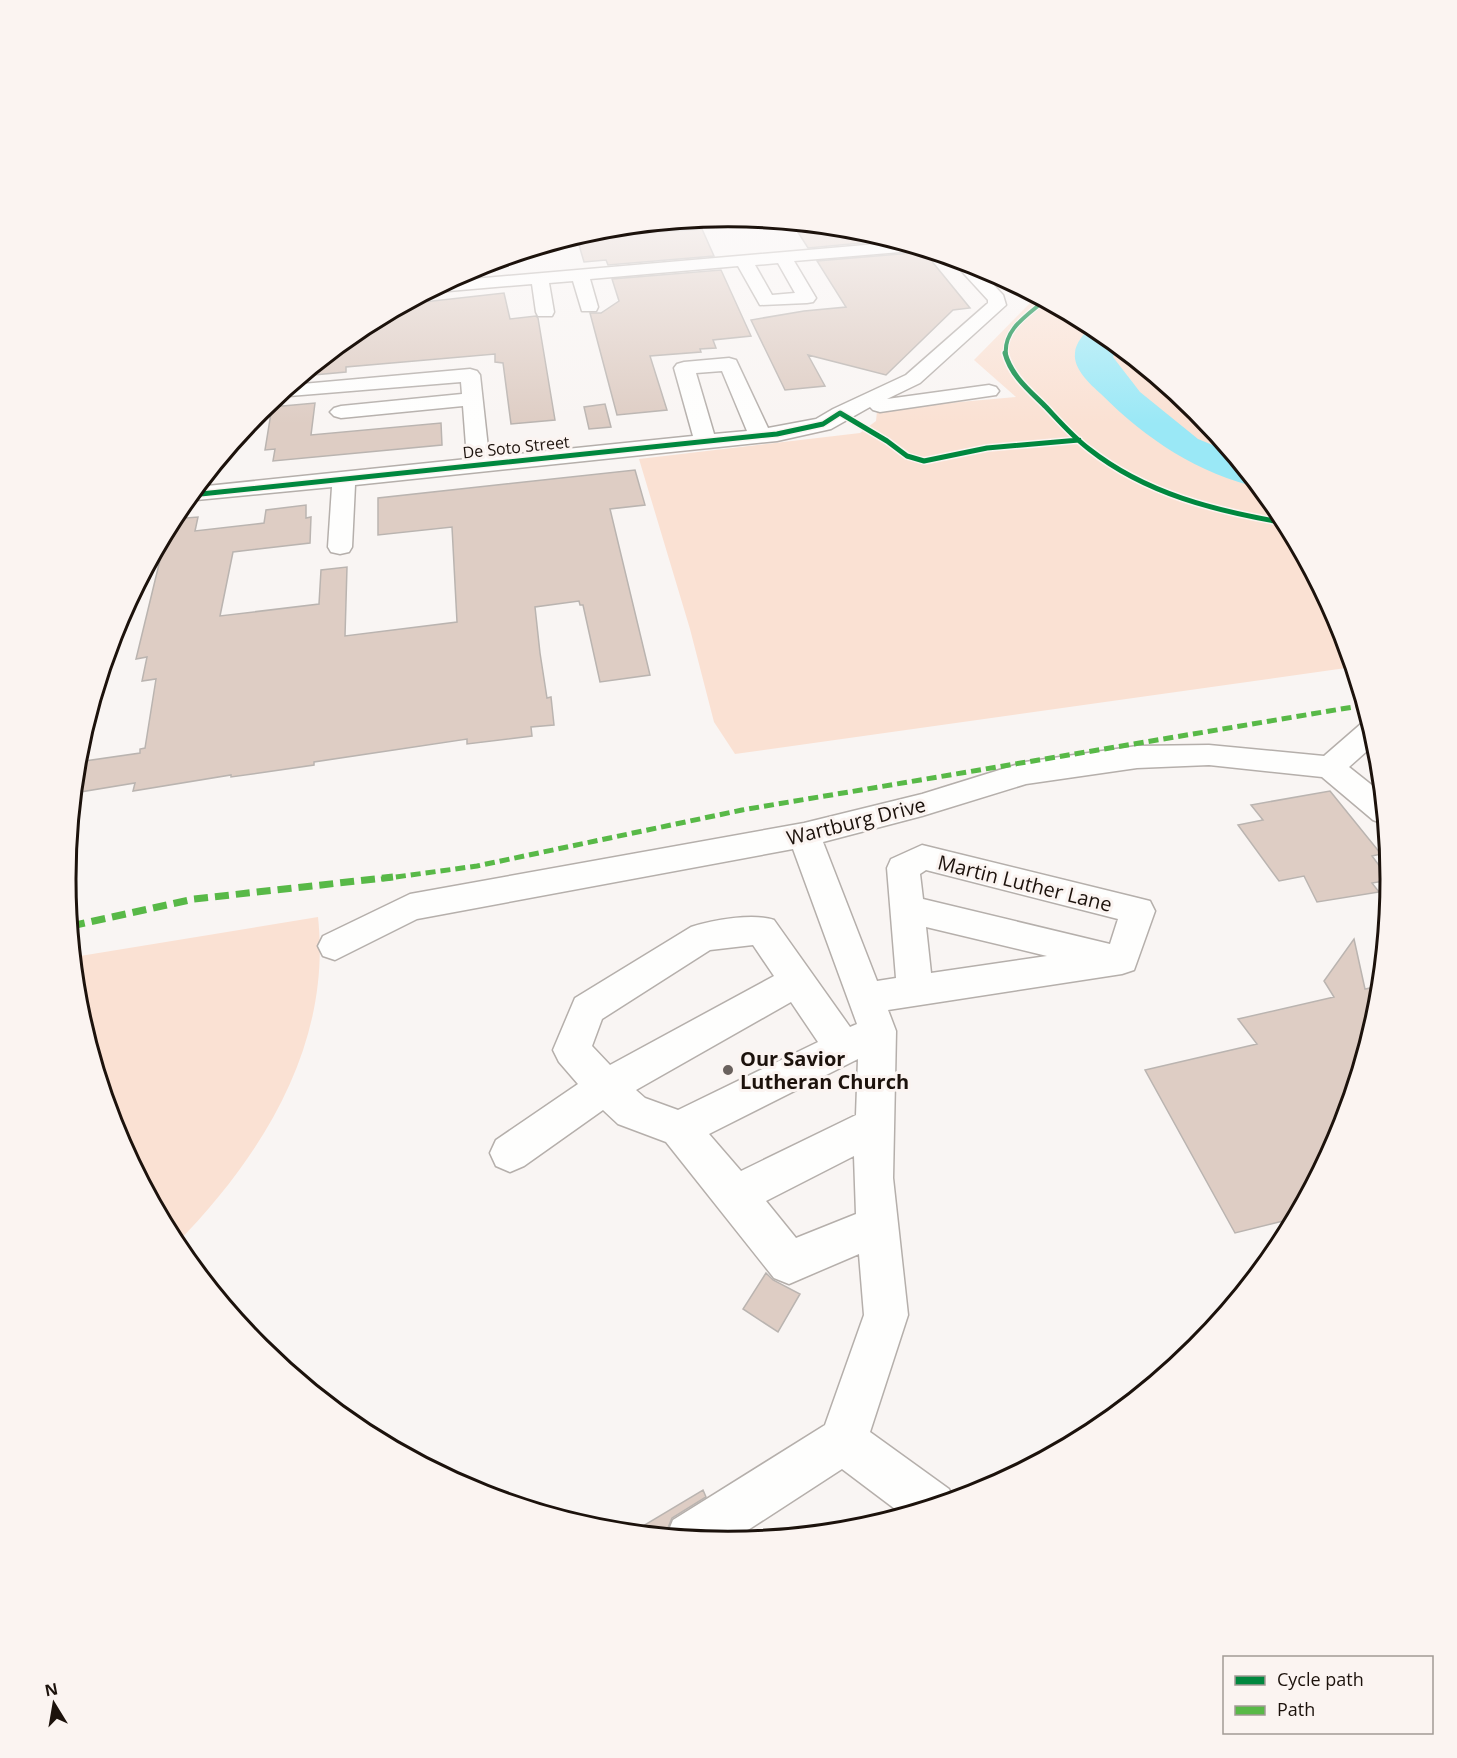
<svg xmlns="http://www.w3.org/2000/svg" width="1457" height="1758" font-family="'Open Sans',sans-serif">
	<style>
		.green { fill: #fae1d3 }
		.water { fill: #9ae8f6 }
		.building { fill: #decdc4; stroke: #bab4b0; stroke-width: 1.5 }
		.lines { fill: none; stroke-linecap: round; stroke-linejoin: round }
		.minor-casing { stroke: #b5afab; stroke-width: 3 }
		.minor { fill: #fefefd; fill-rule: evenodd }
		.quiet-far1 { stroke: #58b947; stroke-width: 5; stroke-dasharray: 10 5; stroke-linecap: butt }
		.quiet { stroke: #58b947; stroke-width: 7; stroke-dasharray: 14 7; stroke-linecap: butt }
		.cycleway-far1-casing { stroke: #fbf4f1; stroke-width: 6 }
		.cycleway-casing { stroke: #fbf4f1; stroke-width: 8 }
		.cycleway-far1 { stroke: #00873e; stroke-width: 4 }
		.cycleway { stroke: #00873e; stroke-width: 5 }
		.poi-dot { fill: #69615d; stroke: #fbf4f1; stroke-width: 2 }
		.labels { text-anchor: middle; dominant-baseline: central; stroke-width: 6; stroke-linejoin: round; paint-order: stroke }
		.far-street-label { font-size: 16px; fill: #1c120c; stroke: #fbf4f1 }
		.street-label { font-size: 20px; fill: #1c120c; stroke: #fbf4f1 }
		.poi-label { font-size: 20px; font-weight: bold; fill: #1c120c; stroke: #fbf4f1; text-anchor: start }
		.rim { fill: none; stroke: #1c120c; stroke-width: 3 }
	</style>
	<rect width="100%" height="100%" fill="#f9f5f3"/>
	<path class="green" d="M 1037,296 L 1097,328 L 1197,411 L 1280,511 L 1341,626 L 1353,667 L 735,754 L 714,722 L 690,629 L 639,459 L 860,433 L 876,421 L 877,411 L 881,409 L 1016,397 L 974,360 Z
		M 318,917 C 332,1045 262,1156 176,1244 L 116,1132 L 79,1008 L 74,957 Z"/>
	<path class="water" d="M 1091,325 L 1118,346 L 1113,357 L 1140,392 L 1198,439 L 1232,453 L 1261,488 C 1198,474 1146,439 1101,394 C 1090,384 1073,369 1075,353 C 1075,343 1086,332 1091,325 Z"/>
	<path class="building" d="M 792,223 L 858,229 L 894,240 L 808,248 Z
		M 702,229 L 714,256 L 608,265 L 606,260 L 584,262 L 577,238 Z
		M 921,248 L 970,308 L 953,310 L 886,375 L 808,355 L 825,386 L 785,390 L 751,320 L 804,311 L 846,307 L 817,261 L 912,253 Z
		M 721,270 L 751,336 L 713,340 L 716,348 L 700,349 L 701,352 L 650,356 L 667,410 L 617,415 L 590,313 L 601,313 L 619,301 L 612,279 Z
		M 504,293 L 510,319 L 536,316 L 538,318 L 555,420 L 511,424 L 503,363 L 495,362 L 495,354 L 346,367 L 346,372 L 302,376 L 361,328 L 406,304 Z
		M 315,403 L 311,435 L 441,423 L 442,445 L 273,461 L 275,449 L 265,450 L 272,407 Z
		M 605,404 L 611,427 L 589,429 L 584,407 Z
		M 635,470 L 645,505 L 610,509 L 650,675 L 600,682 L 583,605 L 580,605 L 579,601 L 535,607 L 540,653 L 547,698 L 551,697 L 554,725 L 531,727 L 532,736 L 467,744 L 467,739 L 314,762 L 314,765 L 231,777 L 231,775 L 133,791 L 135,783 L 74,793 L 78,762 L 140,753 L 140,749 L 145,748 L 156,679 L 142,681 L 147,657 L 136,659 L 160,560 L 151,561 L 173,519 L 198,517 L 195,531 L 264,523 L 266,510 L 306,505 L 306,518 L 311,517 L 310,543 L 233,552 L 220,616 L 319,604 L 321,570 L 347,567 L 345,636 L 457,622 L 452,527 L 378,535 L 378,498 Z
		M 1330,791 L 1381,854 L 1372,856 L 1390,880 L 1372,883 L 1379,892 L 1317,902 L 1304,876 L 1279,881 L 1238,825 L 1263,820 L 1251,805 Z
		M 1354,939 L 1365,989 L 1380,986 L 1378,1009 L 1340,1133 L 1295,1218 L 1235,1233 L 1145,1070 L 1257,1044 L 1238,1019 L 1334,997 L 1324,981 Z
		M 766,1273 L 773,1280 L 800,1294 L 778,1332 L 743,1309 Z
		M 703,1490 L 706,1497 L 672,1518 L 665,1535 L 633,1532 Z"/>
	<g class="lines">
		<defs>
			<path id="minor" d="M 900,242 L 919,248 L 912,251 L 794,261 L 816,298 L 813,302 L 807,303 L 760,305 L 738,266 L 590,279 L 598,307 L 596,311 L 582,311 L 573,281 L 549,283 L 554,312 L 552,316 L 538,316 L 536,312 L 532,284 L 437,292 L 431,291 L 450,281 ZM 778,263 L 795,293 L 772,295 L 755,265 Z
				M 955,259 L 975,265 L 1003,295 L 1006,305 L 920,383 L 887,399 L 989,385 L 996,387 L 999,391 L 996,395 L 880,412 L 873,410 L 870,407 L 831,429 L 777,441 L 355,485 L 352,547 L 349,552 L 340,554 L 331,552 L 328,547 L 332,487 L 186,501 L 197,487 L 467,459 L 463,406 L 341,418 L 334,416 L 330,412 L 334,408 L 341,406 L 462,394 L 461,382 L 277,397 L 291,385 L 470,369 L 477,371 L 480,375 L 489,457 L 693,436 L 674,368 L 677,364 L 684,362 L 729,358 L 736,360 L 768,428 L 816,419 L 833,409 L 906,375 L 988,303 L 988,300 L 956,265 L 953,261 ZM 722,371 L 747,431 L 714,434 L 696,373 Z
				M 1369,721 L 1376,743 L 1349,767 L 1383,794 L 1384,824 L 1373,820 L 1322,777 L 1209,765 L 1137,768 L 1026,784 L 922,816 L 823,842 L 877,981 L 896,978 L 887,868 L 891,859 L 922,845 L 1138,898 L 1150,901 L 1155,911 L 1134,970 L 1122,974 L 888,1010 L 896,1031 L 893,1178 L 908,1315 L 870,1432 L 949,1489 L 954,1500 L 903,1515 L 842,1469 L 731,1541 L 667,1535 L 673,1520 L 825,1425 L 864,1315 L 859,1254 L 789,1284 L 774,1278 L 666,1142 L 618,1124 L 603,1110 L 524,1166 L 510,1172 L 496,1166 L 490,1153 L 496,1140 L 578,1084 L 559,1062 L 553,1050 L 575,998 L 691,927 C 713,920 753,913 774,920 L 850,1027 L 857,1024 L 793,849 L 417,919 L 335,960 L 323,956 L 318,946 L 323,936 L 410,894 L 804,823 L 922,794 L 1025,762 L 1137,746 L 1209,745 L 1324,756 L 1362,723 ZM 926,870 L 1118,919 L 1110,944 L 923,899 L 920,874 ZM 926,927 L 1047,956 L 931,973 ZM 753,945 L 774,976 L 610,1065 L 592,1046 L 602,1019 L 710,950 ZM 791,1002 L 818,1042 L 678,1110 L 645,1098 L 636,1090 ZM 858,1059 L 856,1115 L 741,1171 L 709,1134 ZM 854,1156 L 856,1214 L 796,1238 L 766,1201 Z"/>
		</defs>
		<use href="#minor" class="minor-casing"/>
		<use href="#minor" class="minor"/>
		<path class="quiet-far1" d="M 381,879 L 477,866 L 742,810 L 1365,705"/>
		<path class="quiet" d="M 71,926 L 194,899 L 393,877"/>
		<defs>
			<path id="cycleway-far1" d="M 1006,355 C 1003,329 1028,315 1045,300"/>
			<path id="cycleway" d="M 1005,353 C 1011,376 1030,391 1046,407 C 1060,422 1073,437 1089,449 C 1146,494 1216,511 1286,523
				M 191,495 L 777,434 L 823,424 L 840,413 L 887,441 L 907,456 L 924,461 L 987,448 L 1079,440"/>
		</defs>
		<use href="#cycleway-far1" class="cycleway-far1-casing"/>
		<use href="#cycleway" class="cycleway-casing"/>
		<use href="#cycleway-far1" class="cycleway-far1"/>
		<use href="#cycleway" class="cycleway"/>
	</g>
	<linearGradient id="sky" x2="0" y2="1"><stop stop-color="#89c9ee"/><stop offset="0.42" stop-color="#fcfafa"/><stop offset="1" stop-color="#fcfafa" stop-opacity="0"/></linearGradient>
	<rect width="1457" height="424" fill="url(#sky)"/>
	<circle class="poi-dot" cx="728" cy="1070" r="6"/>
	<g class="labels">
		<g class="far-street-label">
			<text transform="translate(516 447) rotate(-6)">De Soto Street</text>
		</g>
		<g class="street-label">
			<text transform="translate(856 821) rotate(-14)">Wartburg Drive</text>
			<text transform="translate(1025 883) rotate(14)">Martin Luther Lane</text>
		</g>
		<g class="poi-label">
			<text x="740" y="1058">Our Savior<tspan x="740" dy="23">Lutheran Church</tspan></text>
		</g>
	</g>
	<path d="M0 0H1457V1758H0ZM76 879a652 652 0 1 1 1304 0a652 652 0 1 1-1304 0Z" fill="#fbf4f1" fill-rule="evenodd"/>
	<path class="rim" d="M76 879a652 652 0 1 1 1304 0a652 652 0 1 1-1304 0Z"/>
	<rect x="1223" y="1656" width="210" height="78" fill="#fbf4f1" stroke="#a29a95" stroke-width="1.5"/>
	<rect x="1235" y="1676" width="30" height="9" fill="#00873e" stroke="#a29a95" stroke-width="1.5"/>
	<text x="1277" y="1686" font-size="18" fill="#1c120c">Cycle path</text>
	<rect x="1235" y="1706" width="30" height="9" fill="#58b947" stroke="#a29a95" stroke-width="1.5"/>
	<text x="1277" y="1716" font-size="18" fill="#1c120c">Path</text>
	<g transform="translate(54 1704) rotate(349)" stroke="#fbf4f1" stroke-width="4.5" paint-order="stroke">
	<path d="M0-4.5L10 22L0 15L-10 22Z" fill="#1c120c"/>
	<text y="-9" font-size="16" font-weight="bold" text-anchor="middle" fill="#1c120c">N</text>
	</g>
</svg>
